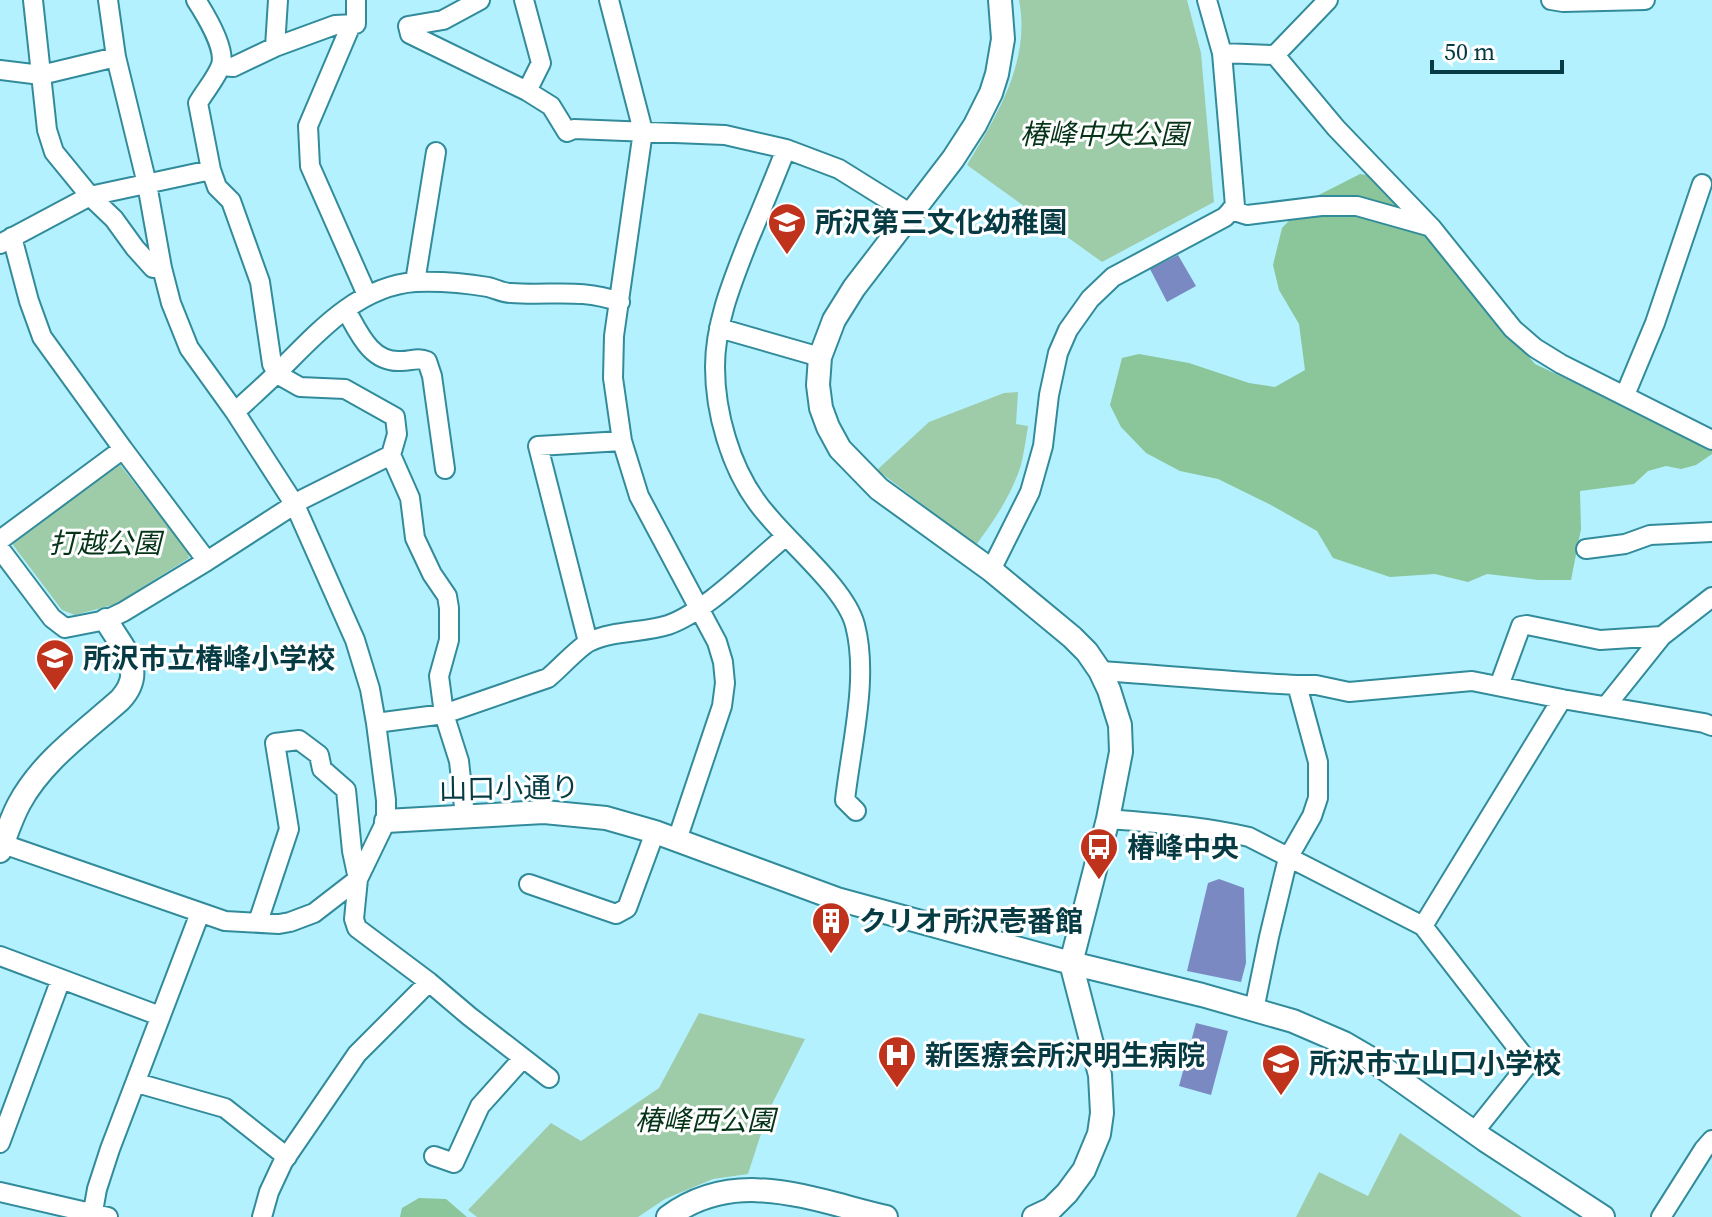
<svg xmlns="http://www.w3.org/2000/svg" width="1712" height="1217" font-family="'Source Serif 4','Noto Sans JP',serif">
	<style>
		.green { fill: #9ecca9 }
		.forest { fill: #8bc59a }
		.water { fill: #7a89c2 }
		.lines { fill: none; stroke-linecap: round; stroke-linejoin: round }
		.minor-casing { stroke: #328b9b; stroke-width: 22 }
		.tertiary-casing { stroke: #328b9b; stroke-width: 26 }
		.minor { stroke: #fff; stroke-width: 18 }
		.tertiary { stroke: #fff; stroke-width: 22 }
		.labels { text-anchor: middle; dominant-baseline: central; stroke-width: 6; stroke-linejoin: round; paint-order: stroke }
		.park-label { font-size: 28px; font-style: italic; fill: #053418; stroke: #fff }
		.poi-label { font-size: 28px; font-weight: bold; fill: #063b44; stroke: #fff; text-anchor: start }
		.street-label { font-size: 28px; fill: #063b44; stroke: #fff }
	</style>
	<rect width="100%" height="100%" fill="#b4f1fe"/>
	<path class="green" d="M 1019,0 L 1187,0 L 1201,53 L 1214,202 L 1102,262 L 967,165 C 997,115 1031,61 1019,0 Z
		M 1018,392 L 1016,424 L 1028,426 C 1026,439 1024,452 1021,465 C 1012,494 994,521 976,545 L 877,470 L 929,422 L 1004,393 Z
		M 118,462 L 188,552 L 189,558 L 116,604 L 75,615 L 62,610 L 13,545 L 15,537 Z
		M 699,1013 L 805,1039 L 768,1112 L 748,1174 L 713,1179 L 665,1199 L 638,1217 L 477,1217 L 468,1210 L 551,1123 L 581,1141 L 659,1088 Z
		M 1400,1133 L 1522,1217 L 1296,1217 L 1319,1172 L 1368,1196 Z"/>
	<path class="forest" d="M 1360,174 L 1386,178 L 1490,311 L 1535,364 L 1645,416 L 1712,442 L 1712,454 L 1696,465 L 1681,469 L 1666,466 L 1648,471 L 1634,484 L 1580,491 L 1581,529 L 1571,580 L 1538,580 L 1487,574 L 1468,582 L 1435,574 L 1390,577 L 1333,558 L 1317,531 L 1271,505 L 1218,479 L 1180,471 L 1146,453 L 1121,427 L 1110,405 L 1122,358 L 1139,354 L 1189,363 L 1249,383 L 1275,387 L 1305,370 L 1299,324 L 1279,290 L 1273,265 L 1282,228 L 1309,200 Z
		M 419,1198 L 446,1199 L 467,1217 L 400,1217 L 402,1208 Z"/>
	<path class="water" d="M 1178,255 L 1196,286 L 1167,302 L 1150,269 Z
		M 1219,879 L 1244,888 L 1246,963 L 1241,982 L 1187,971 L 1208,883 Z
		M 1196,1023 L 1228,1031 L 1211,1095 L 1179,1086 Z"/>
	<g class="lines">
		<defs>
			<path id="minor" d="M 33,0 L 47,130 L 54,152 L 90,196 L 114,219 L 135,248 L 153,268 L 162,268
				M 196,0 C 205,14 226,48 221,65 C 217,77 205,91 198,103 L 211,170 L 217,187 L 231,201 L 260,282 L 272,364 L 277,374 L 300,387 L 345,389 L 395,417 L 397,434 L 391,455 L 410,498 L 415,538 L 432,574 L 447,596 L 449,608 L 449,640 L 439,676 L 444,714 L 459,761 L 465,816
				M 480,0 L 443,20 L 408,26 L 410,34 L 527,91
				M 524,0 L 541,63 L 527,91 L 551,106 L 567,132 L 574,129 L 725,135 L 786,149 L 839,169 L 911,214
				M 609,0 L 643,131 L 614,336 L 613,378 L 622,441 L 639,496 L 717,642 L 723,662 L 725,683 L 722,706 L 677,840
				M 1551,0 L 1563,2 L 1645,0
				M 351,25 L 308,126 L 310,166 L 367,295
				M 275,47 L 278,0
				M 1222,53 L 1275,55 L 1336,128 L 1431,227 L 1513,329 L 1535,348 L 1561,364 L 1712,440
				M 1275,55 L 1328,0
				M 221,66 L 233,67 L 275,47 L 335,25 L 356,24 L 356,0
				M 0,70 L 41,75 L 116,57
				M 786,149 C 774,179 762,209 749,239 C 733,280 715,322 715,367 C 715,390 719,415 726,438 C 735,468 748,494 769,517 C 793,546 846,590 855,625 C 869,678 851,746 845,800 L 856,811
				M 1231,210 L 1247,215 L 1321,206 L 1357,206 L 1428,226
				M 12,237 L 29,301 L 42,337 L 123,449
				M 0,244 L 90,196 L 211,170
				M 415,282 L 436,152
				M 346,310 C 359,333 371,363 401,361 C 411,361 418,357 427,361 L 432,376 L 445,469
				M 719,328 L 820,357
				M 1625,395 L 1655,323 L 1702,184
				M 235,412 C 250,398 265,385 280,370 C 317,333 358,286 415,282 C 439,281 464,283 488,287 C 496,289 503,293 511,293 C 552,296 580,288 620,302
				M 0,540 L 123,449 L 207,561
				M 0,549 L 52,618 L 65,628 L 106,620 L 123,612 L 207,561 L 303,499 L 391,455
				M 1586,549 L 1625,544 L 1650,535 L 1712,532
				M 991,570 L 1030,492 L 1043,446 L 1049,395 L 1058,353 L 1068,330 L 1090,299 L 1113,277 L 1225,217 L 1235,206 L 1222,53 L 1207,0
				M 588,642 L 538,446 L 622,441
				M 1100,671 C 1166,675 1231,682 1297,685 L 1318,762 L 1318,798 L 1312,816 L 1288,858 L 1269,937 L 1254,1010
				M 1297,685 L 1316,685 L 1349,692 L 1472,681 L 1562,699 L 1704,723 L 1712,726
				M 1499,686 L 1521,626 L 1527,625 L 1600,640 L 1662,636 L 1712,597
				M 1606,706 L 1662,636
				M 376,723 L 444,714 L 548,678 C 559,669 579,647 589,642 C 614,630 643,633 668,625 C 706,612 753,563 785,537
				M 1108,819 C 1156,823 1202,826 1249,837 L 1423,926 L 1529,1063 L 1474,1132
				M 3,844 L 225,921 L 279,924 L 290,922 L 314,913 L 358,879 L 386,821 L 386,800 L 376,723 L 370,689 L 355,640 L 295,505 L 235,412 L 189,348 L 171,303 L 162,268 L 147,184 L 116,57 L 108,0
				M 529,884 L 616,914 L 627,908 L 655,832
				M 258,922 L 289,829 L 275,743 L 299,740 L 319,755 L 322,769 L 346,790 L 352,851 L 358,879 L 354,919 L 357,928 L 429,982 L 469,1016 L 549,1078
				M 1423,926 L 1562,699
				M 0,956 L 160,1016
				M 137,1083 L 225,1108 L 287,1157
				M 0,1143 L 61,979
				M 434,1156 L 454,1163 L 480,1106 L 523,1058
				M 0,1192 L 108,1217
				M 92,1217 L 97,1189 L 110,1149 L 200,913
				M 262,1217 L 269,1192 L 283,1162 L 357,1054 L 429,982
				M 1661,1217 L 1704,1149 L 1712,1140"/>
			<path id="tertiary" d="M 1000,0 L 1003,39 L 997,74 L 991,93 L 975,125 L 953,159 L 854,288 L 834,320 L 820,357 L 818,385 L 821,408 L 828,427 L 840,449 L 879,489 L 991,570 L 1072,637 L 1087,652 L 1100,671 L 1109,690 L 1120,725 L 1121,752 L 1108,819 L 1071,963 L 1100,1075 L 1102,1113 L 1099,1134 L 1084,1170 L 1067,1193 L 1051,1209 L 1034,1217
				M 386,821 L 544,812 L 606,818 L 655,832 L 837,899 L 1071,963 L 1202,995 L 1293,1021 L 1344,1043 L 1368,1057 L 1485,1140 L 1603,1217
				M 0,851 C 6,835 11,819 19,804 C 42,761 84,732 120,700 C 148,670 122,648 106,620
				M 668,1217 C 737,1166 812,1200 886,1217"/>
		</defs>
		<use href="#minor" class="minor-casing"/>
		<use href="#tertiary" class="tertiary-casing"/>
		<use href="#minor" class="minor"/>
		<use href="#tertiary" class="tertiary"/>
	</g>
	<defs>
		<symbol id="school-pin" viewBox="-11 -11 22 30"><path d="M0 17L-7.5 6A9.5 9.5 0 1 1 7.5 6Z" fill="#bf331d" stroke="#fff"/><path d="M0-5L7-2L0 1L-7-2ZM-4 1L0 2.5L4 1V4Q0 6-4 4Z" fill="#fff"/></symbol>
		<symbol id="bus-pin" viewBox="-11 -11 22 30"><path d="M0 17L-7.5 6A9.5 9.5 0 1 1 7.5 6Z" fill="#bf331d" stroke="#fff"/><path d="M-5-6H5V4H4V6H2V4H-2V6H-4V4H-5ZM-3.5-4V0h7V-4ZM-3.5 1.2v1.5H-2V1.2ZM2 1.2v1.5H3.5V1.2Z" fill="#fff"/></symbol>
		<symbol id="building-pin" viewBox="-11 -11 22 30"><path d="M0 17L-7.5 6A9.5 9.5 0 1 1 7.5 6Z" fill="#bf331d" stroke="#fff"/><path d="M-4-6H4V6H1V3H-1V6H-4ZM-2.5-4.3h1.7v1.8h-1.7ZM.8-4.3h1.7v1.8H.8ZM-2.5-1h1.7V.8h-1.7ZM.8-1h1.7V.8H.8Z" fill="#fff"/></symbol>
		<symbol id="hospital-pin" viewBox="-11 -11 22 30"><path d="M0 17L-7.5 6A9.5 9.5 0 1 1 7.5 6Z" fill="#bf331d" stroke="#fff"/><path d="M-5-5h3v3.5h4V-5h3V5h-3V1.5h-4V5h-3Z" fill="#fff"/></symbol>
	</defs>
	<g fill-rule="evenodd">
		<use href="#school-pin" x="765" y="200" width="44" height="60"/>
		<use href="#school-pin" x="33" y="636" width="44" height="60"/>
		<use href="#bus-pin" x="1077" y="825" width="44" height="60"/>
		<use href="#building-pin" x="809" y="899" width="44" height="60"/>
		<use href="#hospital-pin" x="875" y="1033" width="44" height="60"/>
		<use href="#school-pin" x="1259" y="1041" width="44" height="60"/>
	</g>
	<g class="labels">
		<g class="park-label">
			<text x="1104" y="134">椿峰中央公園</text>
			<text x="105" y="543">打越公園</text>
			<text x="705" y="1120">椿峰西公園</text>
		</g>
		<g class="poi-label">
			<text x="815" y="222">所沢第三文化幼稚園</text>
			<text x="83" y="658">所沢市立椿峰小学校</text>
			<text x="1127" y="847">椿峰中央</text>
			<text x="859" y="921">クリオ所沢壱番館</text>
			<text x="925" y="1055">新医療会所沢明生病院</text>
			<text x="1309" y="1063">所沢市立山口小学校</text>
		</g>
		<g class="street-label">
			<text transform="translate(509 788) rotate(-1)">山口小通り</text>
		</g>
	</g>
	<path d="M1432 60v12h130v-12" fill="none" stroke="#063b44" stroke-width="4"/>
	<text x="1444" y="60" font-size="24" fill="#063b44" stroke="#ffffff" stroke-width="6" paint-order="stroke">50 m</text>
</svg>
